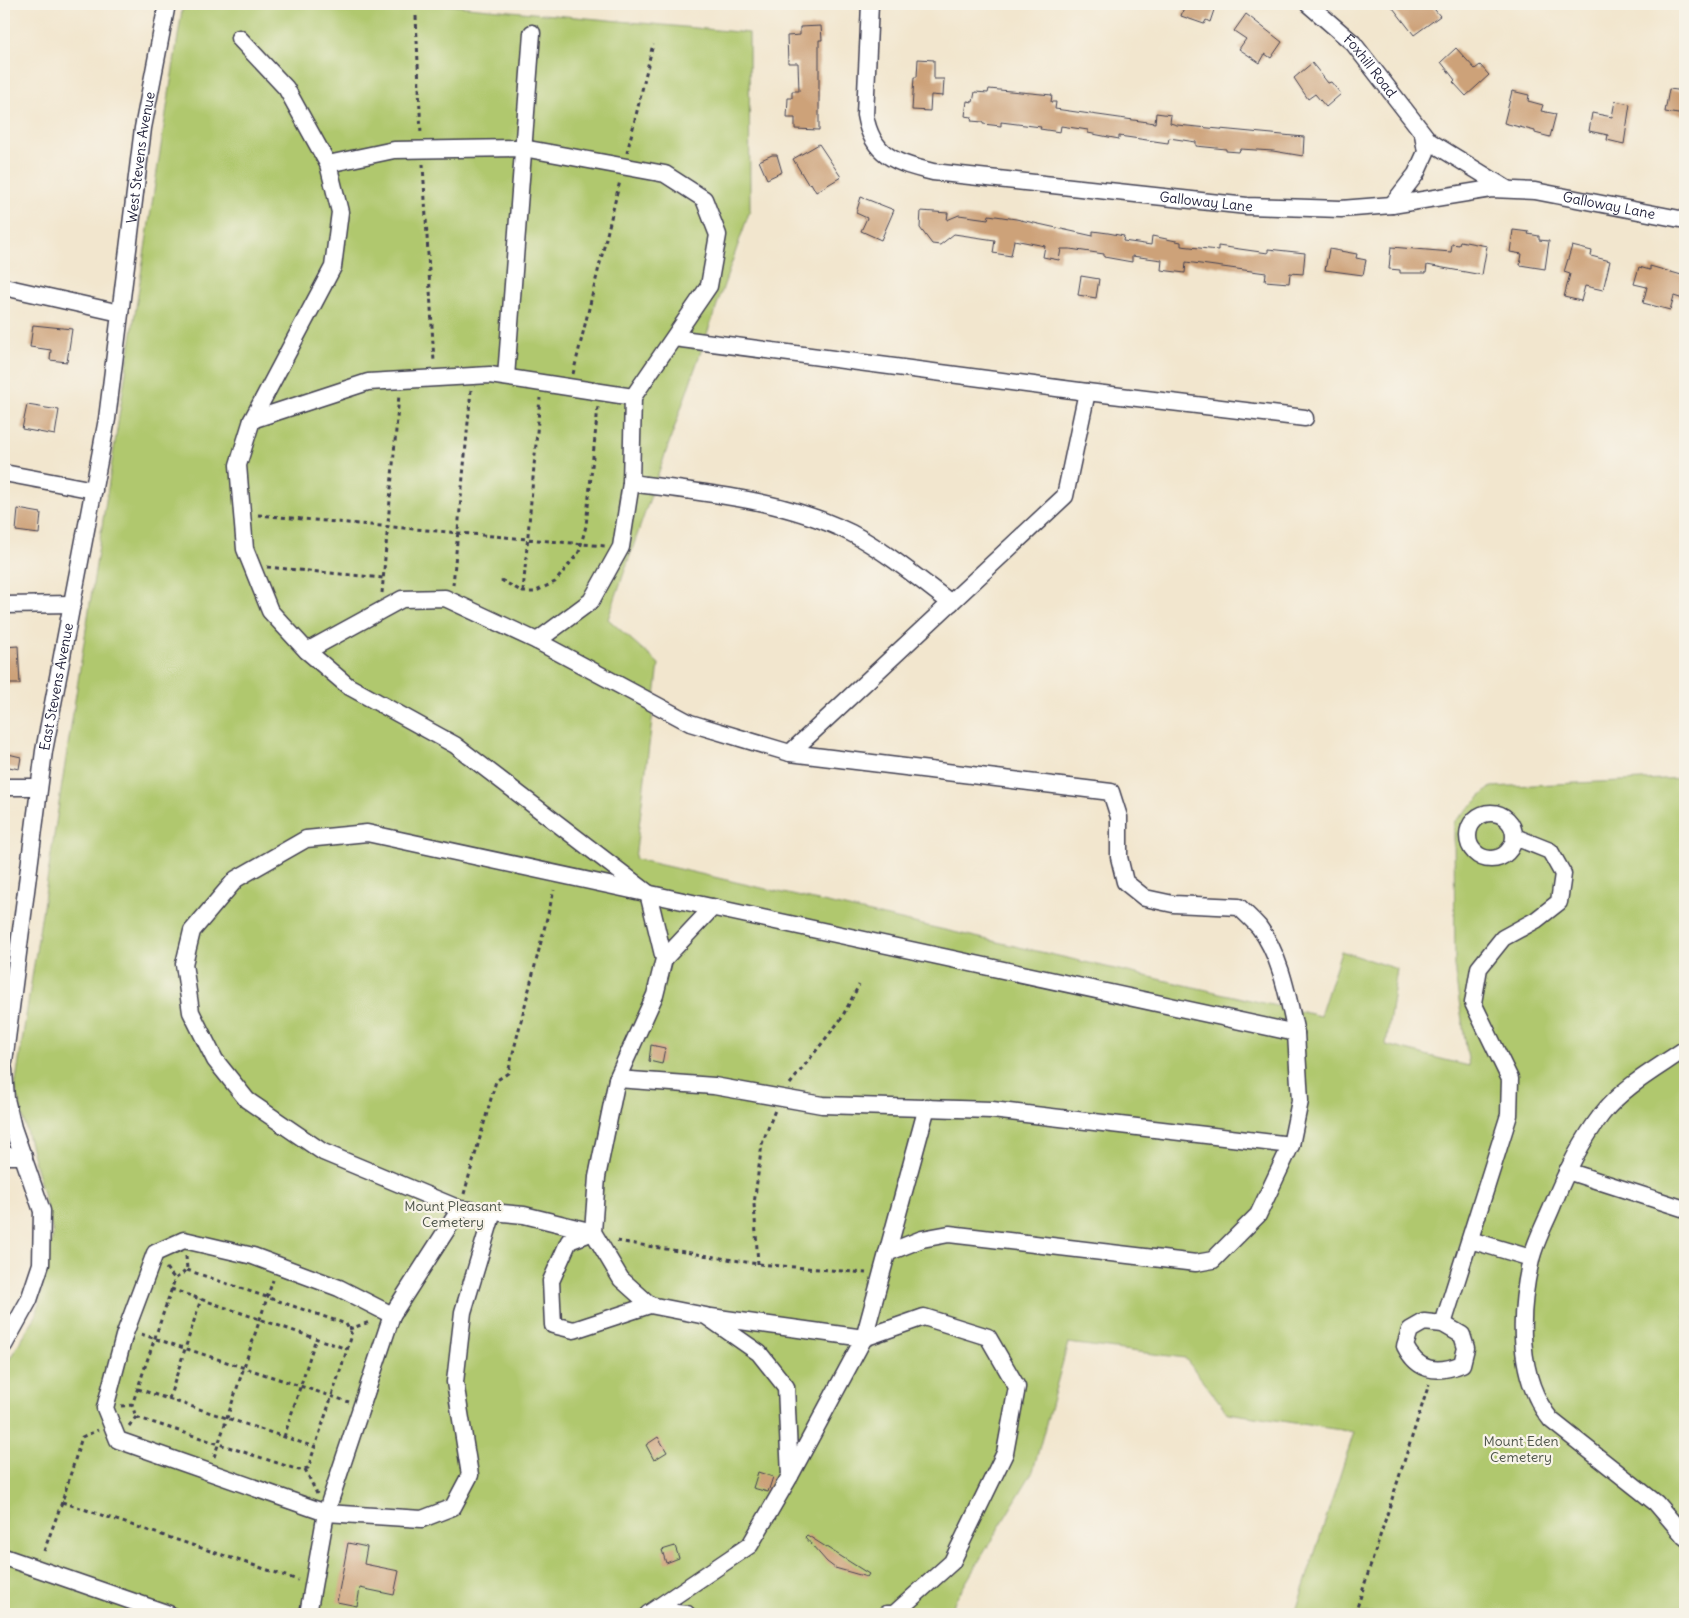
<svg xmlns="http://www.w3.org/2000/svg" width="1689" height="1618" font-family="Delius,sans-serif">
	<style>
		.green { fill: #b0c86e; stroke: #697554 }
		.building { fill: #cda279 }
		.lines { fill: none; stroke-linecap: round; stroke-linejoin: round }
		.minor-casing { stroke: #413f51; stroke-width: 19 }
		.path { stroke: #413f51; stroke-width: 3; stroke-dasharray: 4 4; stroke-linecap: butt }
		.minor { stroke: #fff; stroke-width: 16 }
		.labels { text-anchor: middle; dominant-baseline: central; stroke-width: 4.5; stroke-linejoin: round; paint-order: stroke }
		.street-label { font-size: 14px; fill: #22223b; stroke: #f7f3e8 }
		.park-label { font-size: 14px; fill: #4d544a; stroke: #f7f3e8 }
	</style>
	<rect width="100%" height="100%" fill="#f7f3e8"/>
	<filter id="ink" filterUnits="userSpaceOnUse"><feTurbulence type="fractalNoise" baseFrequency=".02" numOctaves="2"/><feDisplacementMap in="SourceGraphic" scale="10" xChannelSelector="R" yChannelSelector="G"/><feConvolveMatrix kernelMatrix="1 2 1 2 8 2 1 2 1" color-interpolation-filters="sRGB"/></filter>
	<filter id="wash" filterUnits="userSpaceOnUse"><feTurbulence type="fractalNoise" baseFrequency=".0096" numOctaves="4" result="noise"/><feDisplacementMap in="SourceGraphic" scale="20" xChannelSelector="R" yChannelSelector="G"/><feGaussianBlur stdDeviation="1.12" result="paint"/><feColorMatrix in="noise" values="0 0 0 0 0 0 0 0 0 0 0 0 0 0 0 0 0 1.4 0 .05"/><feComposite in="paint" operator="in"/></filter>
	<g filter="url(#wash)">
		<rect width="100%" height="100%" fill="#f2e6ce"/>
		<path class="green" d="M 183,4 L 435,4 L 749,33 L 750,210 L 608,619 L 659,664 L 635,859 L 1320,1016 L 1341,951 L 1397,969 L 1386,1045 L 1469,1066 L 1455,974 L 1454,822 L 1491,787 L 1685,778 L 1685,1614 L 1295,1614 L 1354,1432 L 1228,1413 L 1185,1358 L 1068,1343 L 1033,1471 L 947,1614 L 4,1614 L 4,1368 L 37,1314 L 53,1233 L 15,1087 Z"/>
		<g id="blocks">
			<path class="building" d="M 1185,4 L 1216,4 L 1210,22 L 1206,20 L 1204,24 L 1181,16 Z
				M 1390,4 L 1430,4 L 1440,16 L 1414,35 Z
				M 1246,14 L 1282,42 L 1271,58 L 1265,54 L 1260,63 L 1239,49 L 1246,39 L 1234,31 Z
				M 821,26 L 822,40 L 819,40 L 819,130 L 795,129 L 795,118 L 787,118 L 788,98 L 792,98 L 792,91 L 799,91 L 798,63 L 788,63 L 787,36 L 800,35 L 800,27 Z
				M 1456,48 L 1475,69 L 1480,65 L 1489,75 L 1466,96 L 1453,82 L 1455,80 L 1441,62 Z
				M 918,59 L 934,60 L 934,79 L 944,79 L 943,96 L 931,95 L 930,111 L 912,110 L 914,77 L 917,77 Z
				M 1312,63 L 1328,83 L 1331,82 L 1341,94 L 1326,107 L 1315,94 L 1308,99 L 1294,78 Z
				M 989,89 L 1052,95 L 1051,102 L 1056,102 L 1055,109 L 1155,123 L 1156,113 L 1171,115 L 1170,123 L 1177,125 L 1304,137 L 1303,156 L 1273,151 L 1240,149 L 1239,152 L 1226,151 L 1226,149 L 1196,146 L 1196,142 L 1169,138 L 1168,143 L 1119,136 L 1119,139 L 1088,133 L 1088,130 L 1061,126 L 1060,132 L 1040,129 L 1041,127 L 1001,122 L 1001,126 L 983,124 L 983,122 L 971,121 L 972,117 L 965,116 L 967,101 L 973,102 L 975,92 L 988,93 Z
				M 1669,89 L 1685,91 L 1685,115 L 1665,112 Z
				M 1512,91 L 1529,95 L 1528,101 L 1543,105 L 1541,111 L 1556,114 L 1550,137 L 1535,133 L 1535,131 L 1504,123 Z
				M 1615,101 L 1630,104 L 1624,144 L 1607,140 L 1608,135 L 1589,131 L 1592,113 L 1612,117 Z
				M 819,144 L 841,177 L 816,192 L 811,183 L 808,184 L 793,159 Z
				M 772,155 L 777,155 L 782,172 L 767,179 L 759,161 Z
				M 861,197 L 894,210 L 881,240 L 861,231 L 867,218 L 856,213 Z
				M 921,211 L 948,213 L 947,220 L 959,215 L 988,219 L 989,215 L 1016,219 L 1093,236 L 1093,231 L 1108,233 L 1124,236 L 1123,241 L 1151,245 L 1152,236 L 1181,242 L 1181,246 L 1218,250 L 1218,246 L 1268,253 L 1268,249 L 1305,253 L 1303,274 L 1290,273 L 1289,283 L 1265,281 L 1266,273 L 1186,262 L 1185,273 L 1161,270 L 1162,260 L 1132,256 L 1132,262 L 1104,257 L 1104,254 L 1070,249 L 1061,249 L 1059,260 L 1043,257 L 1045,246 L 1014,240 L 1011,256 L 993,253 L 995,240 L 954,234 L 940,245 L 932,244 L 920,228 Z
				M 1513,230 L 1529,232 L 1528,234 L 1539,236 L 1539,240 L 1549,241 L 1545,269 L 1520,265 L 1522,254 L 1510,252 Z
				M 1460,241 L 1487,246 L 1482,275 L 1427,265 L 1426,273 L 1400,273 L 1400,270 L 1389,269 L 1391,247 L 1451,252 L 1452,244 L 1459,245 Z
				M 1572,246 L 1592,251 L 1591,256 L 1610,261 L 1603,290 L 1585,286 L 1581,301 L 1564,297 L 1570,274 L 1564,272 Z
				M 1329,249 L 1357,254 L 1356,258 L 1366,260 L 1363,275 L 1325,270 Z
				M 1650,266 L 1685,276 L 1683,299 L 1674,296 L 1670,310 L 1643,303 L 1647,287 L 1634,284 L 1639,267 L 1650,270 Z
				M 1081,276 L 1099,279 L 1096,298 L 1078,295 Z
				M 33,325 L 72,329 L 67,362 L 50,360 L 51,350 L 30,347 Z
				M 27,405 L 59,410 L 55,435 L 22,429 Z
				M 18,509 L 41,513 L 39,534 L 16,531 Z
				M 18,646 L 20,684 L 4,684 L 4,647 Z
				M 4,753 L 21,757 L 19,769 L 4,766 Z
				M 651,1045 L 665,1048 L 662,1064 L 649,1061 Z
				M 658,1437 L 667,1452 L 654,1460 L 646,1445 Z
				M 758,1472 L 773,1477 L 768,1492 L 753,1488 Z
				M 807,1535 L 869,1574 L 867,1577 L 835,1568 L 827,1562 L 805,1537 Z
				M 348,1543 L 367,1547 L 364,1564 L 399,1571 L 394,1595 L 360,1588 L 357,1606 L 337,1602 Z
				M 675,1546 L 679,1558 L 666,1563 L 662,1550 Z"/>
		</g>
	</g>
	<g filter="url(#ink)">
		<use href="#blocks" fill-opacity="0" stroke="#413f51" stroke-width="1"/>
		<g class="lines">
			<defs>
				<g id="minor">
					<path id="s1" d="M 870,4 L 865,115 C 872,156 896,163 933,172 L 1247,206 L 1341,209 L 1392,205 L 1491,189 L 1535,191 L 1685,220"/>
					<path id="s2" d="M 1308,4 L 1353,43 L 1429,141 L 1507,189"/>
					<path d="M 239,38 L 286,88 L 328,164 L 340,212 L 333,267 L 252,420 L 238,465 L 245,549 L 270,611 L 307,651 L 348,686 L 455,745 L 648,893 L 664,959 L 655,995 L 617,1079 L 597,1177 L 593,1232 L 621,1279 L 650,1305 L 706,1316 L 759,1353 L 786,1387 L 790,1476"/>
					<path d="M 1392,205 L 1416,174 L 1426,152 L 1423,134"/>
					<path d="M 4,287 L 120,313"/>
					<path d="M 506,377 L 532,33"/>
					<path d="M 1087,392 L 1305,418"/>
					<path d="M 252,420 L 368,382 L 490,375 L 633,397"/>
					<path d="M 4,473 L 94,490"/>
					<path d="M 631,483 C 705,493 783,499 851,533 C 887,552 919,579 951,603"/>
					<path d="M 4,605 L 73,604"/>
					<path d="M 537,641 L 690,723 L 790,753 L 1065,496 L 1087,392 L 674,338"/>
					<path d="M 307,651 L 402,599 L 445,598 L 537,641 L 591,601 L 621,547 L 631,483 L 633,397 L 709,286 L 718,235 L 704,199 L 665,174 L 523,148 L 394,150 L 328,164"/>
					<path d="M 790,753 L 1111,792 L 1119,817 L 1119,857 L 1125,882 L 1145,898 L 1173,904 L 1239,907 C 1246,914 1253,920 1259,927 C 1281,956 1288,998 1296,1033"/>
					<path d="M 4,787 L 39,787"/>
					<circle cx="1491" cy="836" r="23"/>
					<path d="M 664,959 L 713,907"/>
					<path d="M 1685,1049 C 1656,1069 1624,1086 1602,1114 C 1580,1143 1565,1174 1552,1207 C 1545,1224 1535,1242 1531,1260 C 1519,1312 1516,1377 1551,1420 L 1656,1503 L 1685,1537"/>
					<path id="s3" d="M 4,1062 L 44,751 L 107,419 L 143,128 L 167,4"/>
					<path d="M 4,1070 L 6,1099 L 13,1128 L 42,1211 L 41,1264 L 29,1300 L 4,1345"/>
					<path d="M 617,1079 L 714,1086 L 822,1105 L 992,1110 L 1291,1145"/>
					<path d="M 4,1156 L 24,1156"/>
					<path d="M 1567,1171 L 1685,1209"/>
					<path d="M 1470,1240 L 1531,1258"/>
					<path d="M 650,1305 L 574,1330 L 553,1325 L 551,1281 L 569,1241 L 593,1232 L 524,1215 L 460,1209 L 323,1152 L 247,1100 L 215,1060 L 191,1012 L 184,964 L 192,931 L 236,879 L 306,839 L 367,833 L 1296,1033 L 1300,1101 L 1291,1145 L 1258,1215 L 1213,1260 L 1196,1263 L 949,1234 L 922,1239 L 887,1253"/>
					<path d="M 392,1315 L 339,1288 L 253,1256 L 184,1240 L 155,1253 L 124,1336 L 105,1408 L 118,1440 L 326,1513 L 422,1519 L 453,1507 L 470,1475 L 455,1382 L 463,1312 L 493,1212"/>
					<path d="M 711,1317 L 864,1338 L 924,1317 L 988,1337 L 1017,1387 L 1005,1453 L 952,1562 L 894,1614 L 886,1614"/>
					<path d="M 1424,1322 L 1443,1324 L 1462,1335 L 1466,1348 L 1462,1364 C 1437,1374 1418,1372 1405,1346 L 1410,1330 Z"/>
					<path d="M 1443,1324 L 1509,1115 L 1510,1079 L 1473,1003 L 1479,968 L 1503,938 L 1536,920 L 1559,902 L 1563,874 L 1550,851 L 1515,837"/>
					<path d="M 4,1557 L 169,1614"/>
					<path d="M 655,1611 L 687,1614"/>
					<path d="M 308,1614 L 326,1513 L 392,1315 L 460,1209"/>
					<path d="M 648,1614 L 750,1545 L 790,1476 L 864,1338 L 927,1107"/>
				</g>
			</defs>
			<use href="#minor" class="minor-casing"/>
			<path class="path" d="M 416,16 L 421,135
				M 627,153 L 653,44
				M 423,164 L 434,362
				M 573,374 L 620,181
				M 258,515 L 605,546
				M 267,567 L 383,578
				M 501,580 L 523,592 L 534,592 L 555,582 L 579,552 L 586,526 L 598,407
				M 453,585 L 471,390
				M 523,592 L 540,398
				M 382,593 L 399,395
				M 790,1084 L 841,1019 L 859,985
				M 464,1194 L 496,1081 L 508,1073 L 554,890
				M 617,1241 L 758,1264 L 866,1273
				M 186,1256 L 187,1270
				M 758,1264 L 754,1204 L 762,1144 L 775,1110
				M 166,1268 L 175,1279
				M 187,1270 L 346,1324 L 352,1335 L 308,1468 L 299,1470 L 136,1417 L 132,1405 L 175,1279 Z
				M 171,1289 L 347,1349
				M 349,1329 L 370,1322
				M 141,1334 L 349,1402
				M 138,1389 L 315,1447
				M 169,1399 L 201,1299
				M 121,1406 L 132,1405
				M 129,1426 L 136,1417
				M 284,1437 L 316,1338
				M 214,1457 L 273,1280
				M 305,1469 L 317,1494
				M 62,1502 L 298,1580
				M 44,1551 L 62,1502 L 82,1437 L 98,1430
				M 1355,1614 L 1429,1384"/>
			<use href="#minor" class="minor"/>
		</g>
	</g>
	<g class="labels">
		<g class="street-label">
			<text stroke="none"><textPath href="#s2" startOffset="88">Foxhill Road</textPath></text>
			<text stroke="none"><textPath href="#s3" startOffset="915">West Stevens Avenue</textPath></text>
			<text stroke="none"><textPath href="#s1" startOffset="482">Galloway Lane</textPath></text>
			<text stroke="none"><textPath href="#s1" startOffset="888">Galloway Lane</textPath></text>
			<text stroke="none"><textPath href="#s3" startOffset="379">East Stevens Avenue</textPath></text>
		</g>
		<g class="park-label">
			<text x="453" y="1206">Mount Pleasant<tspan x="453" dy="16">Cemetery</tspan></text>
			<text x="1521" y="1441">Mount Eden<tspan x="1521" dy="16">Cemetery</tspan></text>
		</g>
	</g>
	<rect width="1689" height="1618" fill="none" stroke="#f7f3e8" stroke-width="20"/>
</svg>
